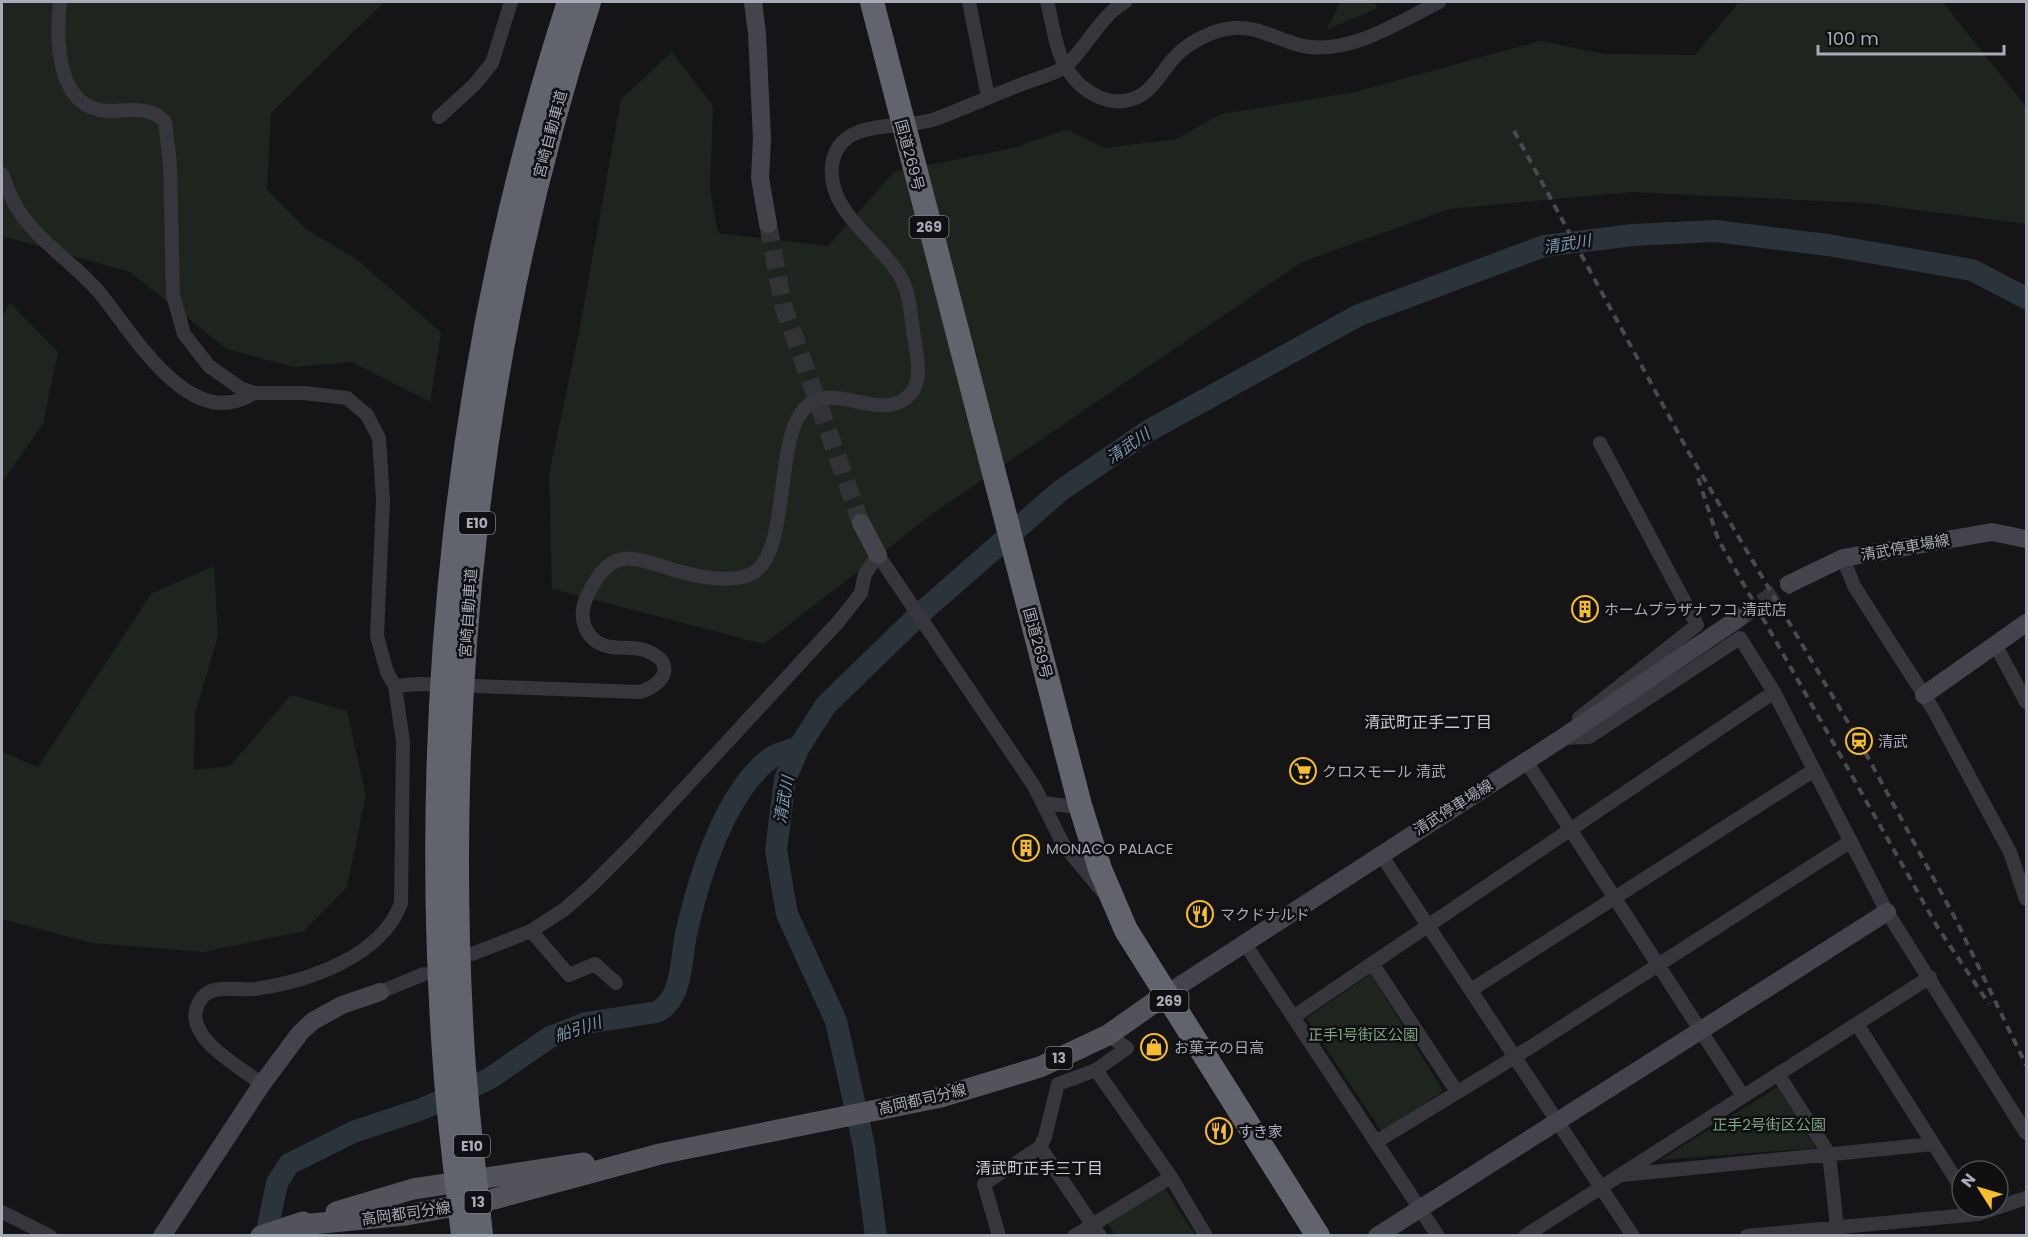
<svg xmlns="http://www.w3.org/2000/svg" width="2028" height="1237" font-family="Poppins,'Noto Sans JP',sans-serif">
	<style>
		.green { fill: #1d251e }
		.lines { fill: none; stroke-linecap: round; stroke-linejoin: round }
		.river { stroke: #2b333b; stroke-width: 22 }
		.secondary-tunnel { stroke: #323337; stroke-width: 18; stroke-dasharray: 18 9; stroke-linecap: butt }
		.street { stroke: #36363c; stroke-width: 14 }
		.secondary { stroke: #44454c; stroke-width: 18 }
		.primary { stroke: #52535b; stroke-width: 21 }
		.highway { stroke: #62646d; stroke-width: 24 }
		.rail { stroke: #494a51; stroke-width: 4; stroke-dasharray: 8 6; stroke-linecap: butt }
		.labels { text-anchor: middle; dominant-baseline: central; stroke-width: 5; stroke-linejoin: round; paint-order: stroke }
		.shield { fill: #101012; stroke: #797c86; stroke-width: 1.5 }
		.shield-label { font-size: 14px; font-weight: bold; fill: #a6abb7 }
		.street-label { font-size: 15px; fill: #a6abb7; stroke: #101012 }
		.poi-label { font-size: 15px; fill: #a6abb7; stroke: #101012; text-anchor: start }
		.park-label { font-size: 15px; fill: #7da381; stroke: #101012 }
		.water-label { font-size: 16px; font-style: italic; fill: #7c97b3; stroke: #101012 }
		.neighbourhood-label { font-size: 16px; fill: #c7cad3; stroke: #101012 }
	</style>
	<rect width="100%" height="100%" fill="#151517"/>
	<path class="green" d="M 2,2 L 384,2 L 271,113 L 267,190 L 306,229 L 356,259 L 441,332 L 430,402 L 352,362 L 294,367 L 227,349 L 130,272 L 2,236 Z
		M 1341,2 L 1373,2 L 1378,8 L 1326,30 Z
		M 1739,2 L 1943,2 L 2026,107 L 2026,224 L 1864,203 L 1631,192 L 1449,209 L 1302,262 L 935,512 L 764,644 L 552,589 L 549,475 L 579,332 L 621,99 L 672,52 L 713,106 L 710,189 L 718,233 L 828,246 L 894,172 L 1013,148 L 1067,129 L 1104,148 L 1176,139 L 1221,114 L 1355,92 L 1540,41 L 1604,54 L 1695,55 Z
		M 10,303 L 58,352 L 43,424 L 2,482 L 2,317 Z
		M 214,566 L 218,636 L 195,713 L 194,770 L 230,766 L 291,695 L 347,711 L 366,795 L 347,887 L 304,931 L 204,952 L 92,943 L 2,919 L 2,752 L 38,767 L 151,594 Z
		M 1371,974 L 1443,1091 L 1382,1132 L 1306,1018 Z
		M 1778,1087 L 1816,1148 L 1660,1160 Z
		M 1164,1187 L 1195,1235 L 1115,1235 L 1109,1226 L 1109,1221 Z"/>
	<g class="lines">
		<path class="river" d="M 266,1236 L 277,1183 L 289,1164 L 353,1132 L 422,1109 L 489,1079 L 550,1037 L 586,1023 L 657,1012 C 683,999 681,958 686,934 C 699,877 723,797 769,759 C 777,753 790,750 799,747
			M 876,1236 L 864,1146 L 836,1021 L 787,914 L 776,850 L 785,779 L 799,747 L 826,705 L 922,612 L 1060,491 L 1148,431 L 1359,315 L 1544,246 L 1633,235 L 1715,231 L 1828,245 L 1972,270 L 2026,298"/>
		<path class="secondary-tunnel" d="M 768,224 L 783,305 L 861,523
			M 1739,618 L 1789,584"/>
		<path class="street" d="M 60,2 C 56,40 56,109 108,111 C 128,111 150,105 165,122 L 170,163 L 173,295 L 184,334 L 209,366 L 240,388 L 254,393 L 304,393 L 347,398 L 367,415 L 379,438 L 383,500 L 377,636 L 387,672 L 395,686 L 403,742 L 401,903 C 382,957 306,982 254,989 C 240,990 221,986 209,992 C 201,996 198,1003 196,1010 C 189,1040 240,1067 262,1084
			M 969,2 L 988,97
			M 1047,2 C 1052,19 1056,53 1066,67 C 1082,94 1114,112 1143,94 C 1156,85 1163,70 1173,59 C 1187,43 1212,30 1233,28 C 1256,25 1280,41 1303,46 C 1350,55 1399,22 1439,2
			M 439,117 L 474,85 L 492,63 L 511,2
			M 2,174 C 7,186 11,200 19,211 C 39,242 75,264 99,292 C 133,333 190,435 254,393
			M 1843,558 L 1854,586 L 1933,709 L 2010,852 L 2026,899
			M 1995,644 L 2026,702
			M 395,686 L 418,684 L 640,692 C 664,685 677,663 647,651 C 635,646 623,649 610,647 C 583,641 577,616 588,594 C 612,546 630,557 671,569 C 693,576 730,584 751,574 C 788,558 776,454 799,416 C 827,370 882,430 912,392 C 922,378 917,358 915,343 C 911,322 911,294 900,276 C 880,241 827,212 832,166 C 838,114 904,132 938,118 C 967,107 996,94 1025,83 C 1037,78 1056,74 1066,66 C 1087,47 1100,16 1125,2
			M 1579,718 L 1697,625 L 1600,443
			M 1562,738 L 1589,737 L 1740,638 L 1774,692 L 1887,912 L 2026,1133
			M 1526,761 L 1743,1096
			M 1043,803 L 1079,807 L 1080,805
			M 1380,853 L 1633,1236
			M 531,931 L 569,975 L 595,964 L 616,983
			M 1245,944 L 1438,1236
			M 472,954 L 531,931 L 565,909 L 592,885 L 632,845 L 839,621 L 861,593 L 865,574 L 878,555 L 1034,786 L 1063,844 L 1102,891
			M 1372,963 L 1457,1092
			M 1471,990 L 1814,770
			M 380,992 L 424,974
			M 1293,1017 L 1774,692
			M 1857,1024 L 1962,1189
			M 1108,1035 L 1127,1048 L 1096,1070 L 1171,1177 L 1206,1236
			M 1778,1074 L 1829,1154 L 1838,1236
			M 1376,1142 L 1515,1057 L 1851,841
			M 1040,1147 L 1100,1236
			M 1622,1175 L 1933,1144
			M 2,1212 L 50,1236
			M 999,1236 L 984,1184 L 1040,1147 L 1045,1137 L 1058,1084 L 1096,1070
			M 1074,1236 L 1171,1177
			M 1525,1236 L 1930,977
			M 1747,1236 L 1978,1214 L 2026,1198"/>
		<path class="secondary" d="M 753,2 L 757,33 L 762,139 L 760,178 L 768,224
			M 861,523 L 878,555
			M 1789,584 L 1843,558 L 1992,532 L 2026,539
			M 1924,695 L 2026,623
			M 1165,995 L 1562,738 L 1739,618
			M 162,1236 L 262,1084 L 300,1033 L 313,1021 L 342,1005 L 380,992
			M 1377,1236 L 1887,912"/>
		<path class="primary" d="M 336,1212 L 413,1189 L 584,1163
			M 290,1226 L 406,1215 L 494,1199 L 660,1154 L 941,1097 L 1040,1067 L 1108,1035 L 1165,995
			M 261,1236 L 303,1222"/>
		<path class="highway" d="M 872,2 L 1080,805 L 1100,869 L 1126,930 L 1318,1236
			M 463,1236 C 457,1179 449,1123 445,1067 C 419,711 458,342 569,2
			M 481,1236 C 475,1175 467,1115 463,1054 C 441,700 479,339 589,2"/>
		<path class="rail" d="M 1514,131 L 1689,453 L 1859,741 L 1955,918 L 2026,1065
			M 1698,478 L 1718,539 L 1938,928 L 1989,1004"/>
	</g>
	<defs>
		<symbol id="building-ring" viewBox="-11 -11 22 22"><circle r="9.5" fill="#101012" stroke="#f6be2e" stroke-width="1.5"/><path d="M-4-6H4V6H1V3H-1V6H-4ZM-2.5-4.3h1.7v1.8h-1.7ZM.8-4.3h1.7v1.8H.8ZM-2.5-1h1.7V.8h-1.7ZM.8-1h1.7V.8H.8Z" fill="#f6be2e"/></symbol>
		<symbol id="station-ring" viewBox="-11 -11 22 22"><circle r="9.5" fill="#101012" stroke="#f6be2e" stroke-width="1.5"/><path d="M-3-6H3Q5-6 5-4V2Q5 4 3 4L4.5 6H3L1.5 4h-3L-3 6H-4.5L-3 4Q-5 4-5 2V-4Q-5-6-3-6ZM-3.5-4v3h7v-3ZM-3.5 1v1.5H-2V1ZM2 1v1.5H3.5V1Z" fill="#f6be2e"/></symbol>
		<symbol id="supermarket-ring" viewBox="-11 -11 22 22"><circle r="9.5" fill="#101012" stroke="#f6be2e" stroke-width="1.5"/><path d="M-6-5.5h2.5l.6 2H6L4.5 2H-2.5L-4.4-4H-6ZM-1.5 3.2a1.3 1.3 0 1 0 .1 0ZM3 3.2a1.3 1.3 0 1 0 .1 0Z" fill="#f6be2e"/></symbol>
		<symbol id="restaurant-ring" viewBox="-11 -11 22 22"><circle r="9.5" fill="#101012" stroke="#f6be2e" stroke-width="1.5"/><path d="M-5-6h1v4h1v-4h1v4h1v-4h1v5L-1.5 .5V6h-2V.5L-5-1ZM5-6V6H3V1.5H1.5Q1.5-4 5-6Z" fill="#f6be2e"/></symbol>
		<symbol id="shop-ring" viewBox="-11 -11 22 22"><circle r="9.5" fill="#101012" stroke="#f6be2e" stroke-width="1.5"/><path d="M-5-2.5h2.3a2.7 3.5 0 0 1 5.4 0H5L5.5 6h-11ZM-1.5-2.5h3a1.5 2.3 0 0 0-3 0Z" fill="#f6be2e"/></symbol>
	</defs>
	<g fill-rule="evenodd">
		<use href="#building-ring" x="1570" y="594" width="30" height="30"/>
		<use href="#station-ring" x="1844" y="726" width="30" height="30"/>
		<use href="#supermarket-ring" x="1288" y="756" width="30" height="30"/>
		<use href="#building-ring" x="1011" y="833" width="30" height="30"/>
		<use href="#restaurant-ring" x="1185" y="899" width="30" height="30"/>
		<use href="#shop-ring" x="1139" y="1032" width="30" height="30"/>
		<use href="#restaurant-ring" x="1204" y="1116" width="30" height="30"/>
	</g>
	<g class="labels">
		<g class="shield">
			<rect x="909.5" y="216" width="39" height="22" rx="4.5"/>
			<rect x="459" y="512" width="36" height="22" rx="4.5"/>
			<rect x="1149.5" y="990" width="39" height="22" rx="4.5"/>
			<rect x="1045.5" y="1047" width="27" height="22" rx="4.5"/>
			<rect x="454" y="1135" width="36" height="22" rx="4.5"/>
			<rect x="464.5" y="1191" width="27" height="22" rx="4.5"/>
		</g>
		<g class="shield-label">
			<text x="929" y="227">269</text>
			<text x="477" y="523">E10</text>
			<text x="1169" y="1001">269</text>
			<text x="1059" y="1058">13</text>
			<text x="472" y="1146">E10</text>
			<text x="478" y="1202">13</text>
		</g>
		<g class="street-label">
			<text transform="translate(550 134) rotate(-75)">宮崎自動車道</text>
			<text transform="translate(910 155) rotate(75)">国道269号</text>
			<text transform="translate(1905 547) rotate(-10)">清武停車場線</text>
			<text transform="translate(468 613) rotate(-86)">宮崎自動車道</text>
			<text transform="translate(1038 643) rotate(75)">国道269号</text>
			<text transform="translate(1453 807) rotate(-32)">清武停車場線</text>
			<text transform="translate(922 1099) rotate(-13)">高岡都司分線</text>
			<text transform="translate(406 1213) rotate(-8)">高岡都司分線</text>
		</g>
		<g class="poi-label">
			<text x="1604" y="609">ホームプラザナフコ 清武店</text>
			<text x="1878" y="741">清武</text>
			<text x="1322" y="771">クロスモール 清武</text>
			<text x="1046" y="848">MONACO PALACE</text>
			<text x="1220" y="914">マクドナルド</text>
			<text x="1174" y="1047">お菓子の日高</text>
			<text x="1238" y="1131">すき家</text>
		</g>
		<g class="park-label">
			<text x="1363" y="1034">正手1号街区公園</text>
			<text x="1769" y="1124">正手2号街区公園</text>
		</g>
		<g class="water-label">
			<text transform="translate(1567 244) rotate(-9)">清武川</text>
			<text transform="translate(1128 446) rotate(-34)">清武川</text>
			<text transform="translate(784 800) rotate(-80)">清武川</text>
			<text transform="translate(578 1029) rotate(-18)">船引川</text>
		</g>
		<g class="neighbourhood-label">
			<text x="1428" y="722">清武町正手二丁目</text>
			<text x="1039" y="1168">清武町正手三丁目</text>
		</g>
	</g>
	<rect width="2028" height="1237" fill="none" stroke="#a6abb7" stroke-width="6"/>
	<g transform="translate(1980 1189) rotate(307)"><circle r="28" fill="#101012" stroke="#4c4e54" stroke-width="1.5"/>
	<path d="M0-4.5L10 22L0 15L-10 22Z" fill="#f6be2e"/>
	<text y="-9" font-size="16" font-weight="bold" text-anchor="middle" fill="#a6abb7">N</text>
	</g>
	<path d="M1818 45v9h186v-9" fill="none" stroke="#a6abb7" stroke-width="3"/>
	<text x="1827" y="45" font-size="18" fill="#a6abb7" stroke="#101012" stroke-width="4.5" paint-order="stroke">100 m</text>
</svg>
